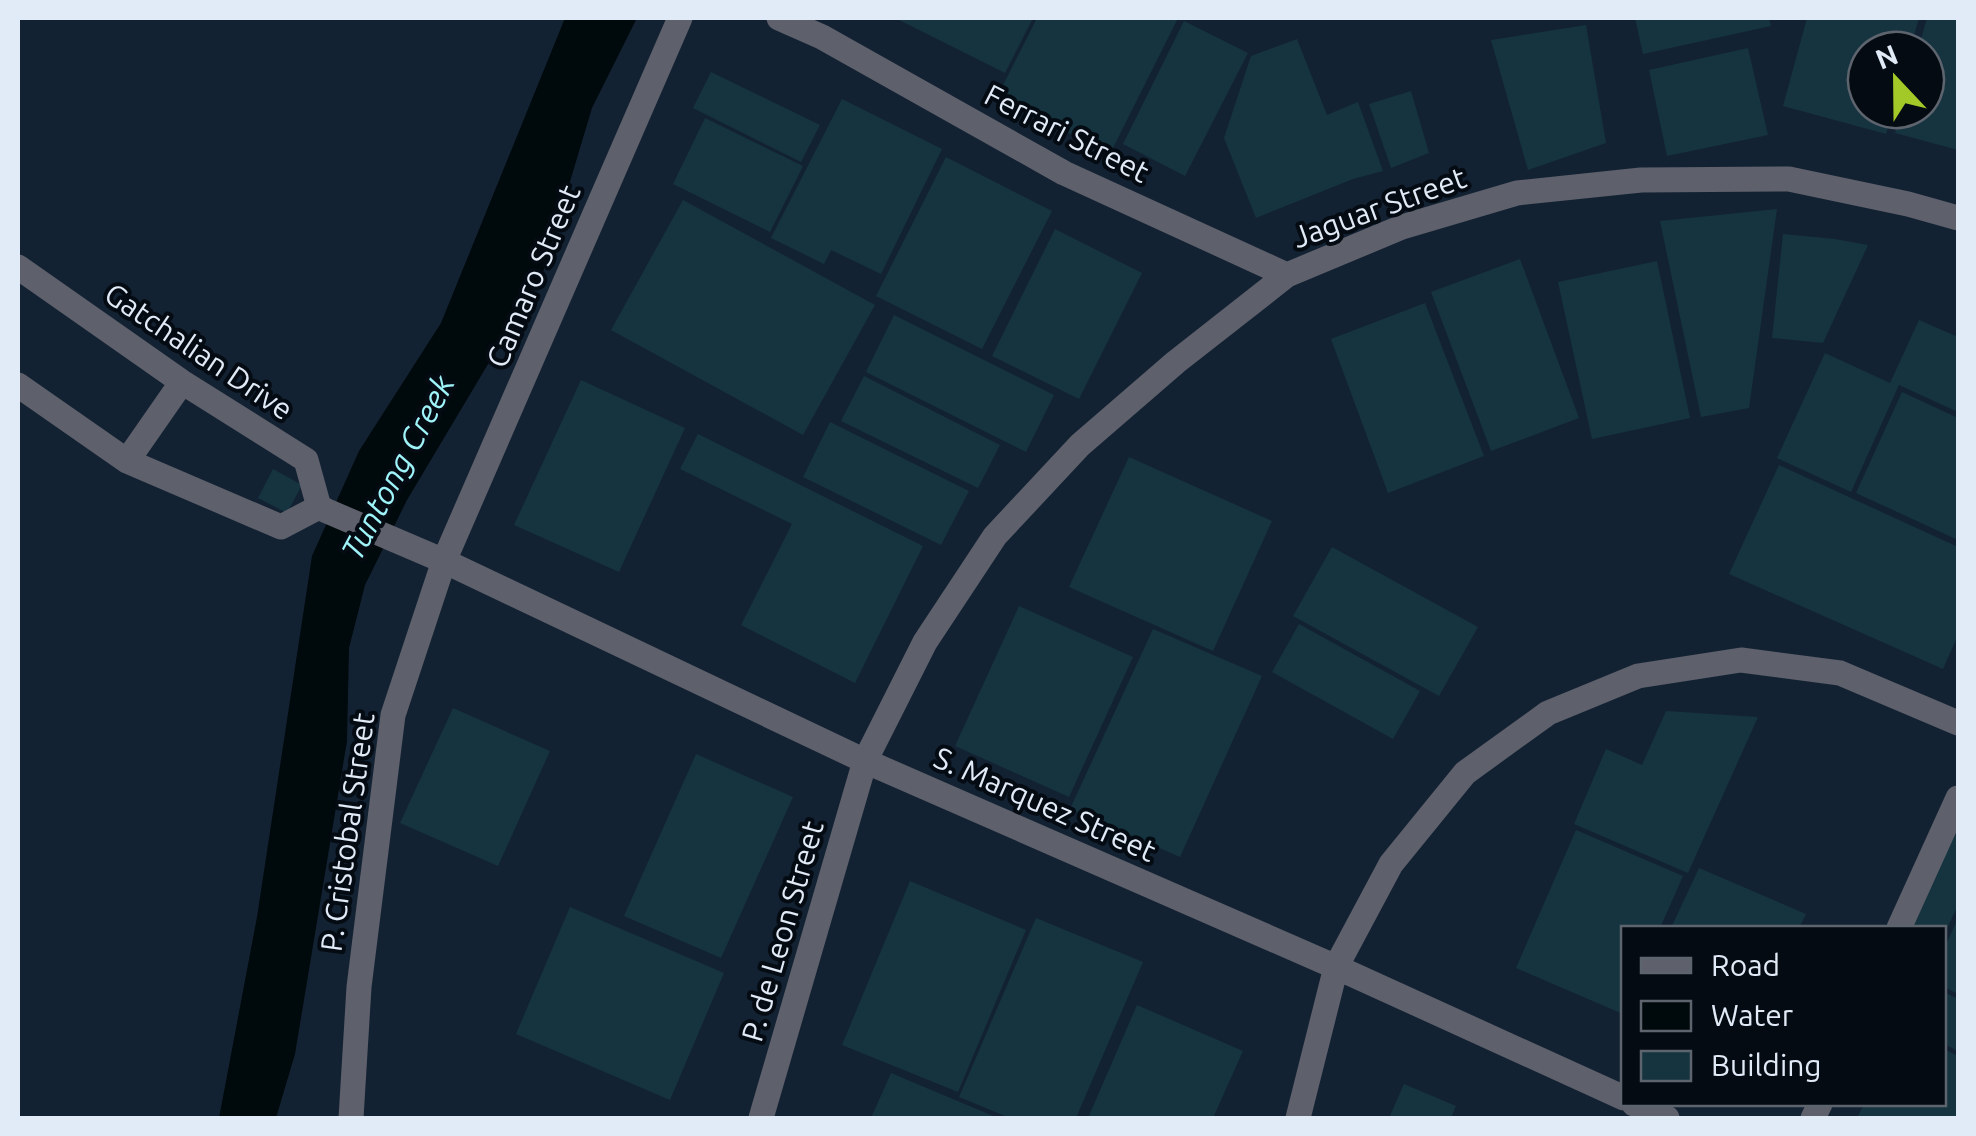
<svg xmlns="http://www.w3.org/2000/svg" width="1976" height="1136" font-family="Ubuntu,sans-serif">
	<style>
		.water { fill: #00090b }
		.building { fill: #153440 }
		.lines { fill: none; stroke-linecap: round; stroke-linejoin: round }
		.minor { stroke: #5e606b; stroke-width: 25 }
		.labels { text-anchor: middle; dominant-baseline: central; stroke-width: 8; stroke-linejoin: round; paint-order: stroke }
		.street-label { font-size: 30px; fill: #e1eaf7; stroke: #050b12 }
		.water-label { font-size: 32px; font-style: italic; fill: #9ff4f9; stroke: #050b12 }
	</style>
	<rect width="100%" height="100%" fill="#132233"/>
	<path class="water" d="M 565,18 L 637,18 L 592,108 L 543,272 L 407,500 L 365,585 L 349,648 L 347,741 L 295,1054 L 276,1118 L 219,1118 L 257,917 L 312,556 L 359,451 L 441,323 Z"/>
	<path class="building" d="M 895,18 L 1033,18 L 1005,73 Z
		M 1037,18 L 1178,18 L 1110,154 L 997,97 Z
		M 1635,18 L 1769,18 L 1771,26 L 1643,54 Z
		M 1807,18 L 1919,18 L 1910,50 L 1866,50 L 1866,110 L 1893,110 L 1886,134 L 1783,106 Z
		M 1927,18 L 1958,18 L 1958,150 L 1895,133 L 1901,110 L 1926,110 L 1926,50 L 1918,50 Z
		M 1184,21 L 1248,53 L 1185,176 L 1123,144 Z
		M 1586,25 L 1606,143 L 1528,170 L 1491,40 Z
		M 1297,39 L 1327,115 L 1358,102 L 1383,171 L 1353,179 L 1256,218 L 1224,138 L 1251,56 Z
		M 1748,48 L 1768,135 L 1667,156 L 1649,70 Z
		M 711,72 L 820,125 L 801,162 L 693,108 Z
		M 1411,91 L 1429,153 L 1391,168 L 1369,104 Z
		M 842,99 L 942,149 L 881,274 L 831,250 L 824,264 L 771,238 Z
		M 705,118 L 803,166 L 770,232 L 673,184 Z
		M 946,157 L 1052,211 L 982,349 L 876,296 Z
		M 683,200 L 875,305 L 803,435 L 611,330 Z
		M 1777,209 L 1749,408 L 1701,417 L 1660,221 Z
		M 1055,229 L 1142,273 L 1079,399 L 992,356 Z
		M 1783,234 L 1835,239 L 1868,245 L 1823,343 L 1772,338 Z
		M 1520,259 L 1579,418 L 1491,451 L 1431,292 Z
		M 1657,261 L 1690,418 L 1592,439 L 1558,282 Z
		M 1425,303 L 1484,456 L 1388,493 L 1331,339 Z
		M 894,315 L 1054,395 L 1026,452 L 866,372 Z
		M 1919,320 L 1958,337 L 1958,412 L 1899,385 L 1851,492 L 1777,458 L 1825,353 L 1890,383 Z
		M 864,376 L 1000,445 L 978,488 L 841,421 Z
		M 581,380 L 685,428 L 619,572 L 514,525 Z
		M 1902,392 L 1958,418 L 1958,540 L 1856,493 Z
		M 830,422 L 969,491 L 941,545 L 803,477 Z
		M 698,434 L 923,546 L 855,683 L 741,625 L 792,524 L 680,469 Z
		M 1129,457 L 1272,521 L 1213,651 L 1069,587 Z
		M 1779,465 L 1958,547 L 1958,635 L 1943,669 L 1729,574 Z
		M 273,469 L 302,485 L 287,513 L 258,498 Z
		M 1332,547 L 1478,627 L 1439,696 L 1293,616 Z
		M 1019,606 L 1133,657 L 1069,797 L 955,746 Z
		M 1299,624 L 1420,691 L 1393,739 L 1272,672 Z
		M 1153,629 L 1262,676 L 1180,857 L 1070,809 Z
		M 453,708 L 550,751 L 498,866 L 400,823 Z
		M 1666,711 L 1758,717 L 1688,873 L 1574,824 L 1606,749 L 1642,765 Z
		M 696,754 L 793,797 L 721,958 L 624,916 Z
		M 1958,825 L 1958,905 L 1944,935 L 1944,928 L 1908,928 Z
		M 1576,830 L 1683,876 L 1660,928 L 1624,928 L 1623,1014 L 1516,968 Z
		M 1699,868 L 1806,914 L 1799,928 L 1671,928 Z
		M 910,881 L 1026,930 L 958,1092 L 842,1045 Z
		M 570,907 L 724,973 L 670,1100 L 516,1034 Z
		M 1036,918 L 1143,962 L 1076,1118 L 1010,1118 L 959,1097 Z
		M 1958,918 L 1958,994 L 1944,987 L 1944,949 Z
		M 1944,992 L 1958,999 L 1958,1051 L 1944,1044 Z
		M 1137,1005 L 1243,1051 L 1213,1118 L 1088,1118 Z
		M 1944,1049 L 1958,1056 L 1958,1118 L 1857,1118 L 1864,1104 L 1944,1104 Z
		M 891,1073 L 998,1118 L 871,1118 Z
		M 1404,1084 L 1456,1106 L 1451,1118 L 1389,1118 Z"/>
	<g class="lines">
		<path class="minor" d="M 779,18 L 822,37 L 1064,173 L 1287,275
			M 18,267 L 182,382 L 306,460 L 319,507 L 327,511 L 444,561 L 865,761 L 1336,967 L 1624,1098
			M 18,385 L 127,461 L 281,527 L 319,507
			M 127,461 L 182,382
			M 1899,928 L 1958,798
			M 1634,1104 L 1667,1118
			M 351,1118 L 359,987 L 393,715 L 444,561 L 680,18
			M 761,1118 L 865,761 L 925,642 L 995,536 L 1080,445 L 1176,362 L 1287,275 L 1402,227 L 1517,193 L 1641,180 L 1789,179 L 1908,204 L 1958,218
			M 1298,1118 L 1336,967 L 1391,864 L 1465,773 L 1548,713 L 1638,676 L 1741,660 L 1840,673 L 1958,723
			M 1813,1118 L 1820,1104"/>
	</g>
	<g class="labels">
		<g class="street-label">
			<text transform="translate(1067 133) rotate(27)">Ferrari Street</text>
			<text transform="translate(1379 207) rotate(-20)">Jaguar Street</text>
			<text transform="translate(533 276) rotate(-67)">Camaro Street</text>
			<text transform="translate(199 351) rotate(34)">Gatchalian Drive</text>
			<text transform="translate(1045 804) rotate(24)">S. Marquez Street</text>
			<text transform="translate(347 832) rotate(-82)">P. Cristobal Street</text>
			<text transform="translate(782 931) rotate(-74)">P. de Leon Street</text>
		</g>
		<g class="water-label">
			<text transform="translate(397 467) rotate(-62)">Tuntong Creek</text>
		</g>
	</g>
	<rect width="1976" height="1136" fill="none" stroke="#e1eaf7" stroke-width="40"/>
	<rect x="1621" y="926" width="325" height="180" fill="#050b12" stroke="#5d646e" stroke-width="2.5"/>
	<rect x="1641" y="958" width="50" height="15" fill="#5e606b" stroke="#5d646e" stroke-width="2.5"/>
	<text x="1711" y="976" font-size="30" fill="#e1eaf7">Road</text>
	<rect x="1641" y="1001" width="50" height="30" fill="#00090b" stroke="#5d646e" stroke-width="2.5"/>
	<text x="1711" y="1026" font-size="30" fill="#e1eaf7">Water</text>
	<rect x="1641" y="1051" width="50" height="30" fill="#153440" stroke="#5d646e" stroke-width="2.5"/>
	<text x="1711" y="1076" font-size="30" fill="#e1eaf7">Building</text>
	<g transform="translate(1896 80) rotate(338)"><circle r="48" fill="#050b12" stroke="#5d646e" stroke-width="2.5"/>
	<path d="M0-8L18 38L0 25L-18 38Z" fill="#a2c928"/>
	<text y="-15" font-size="28" font-weight="bold" text-anchor="middle" fill="#e1eaf7">N</text>
	</g>
</svg>
